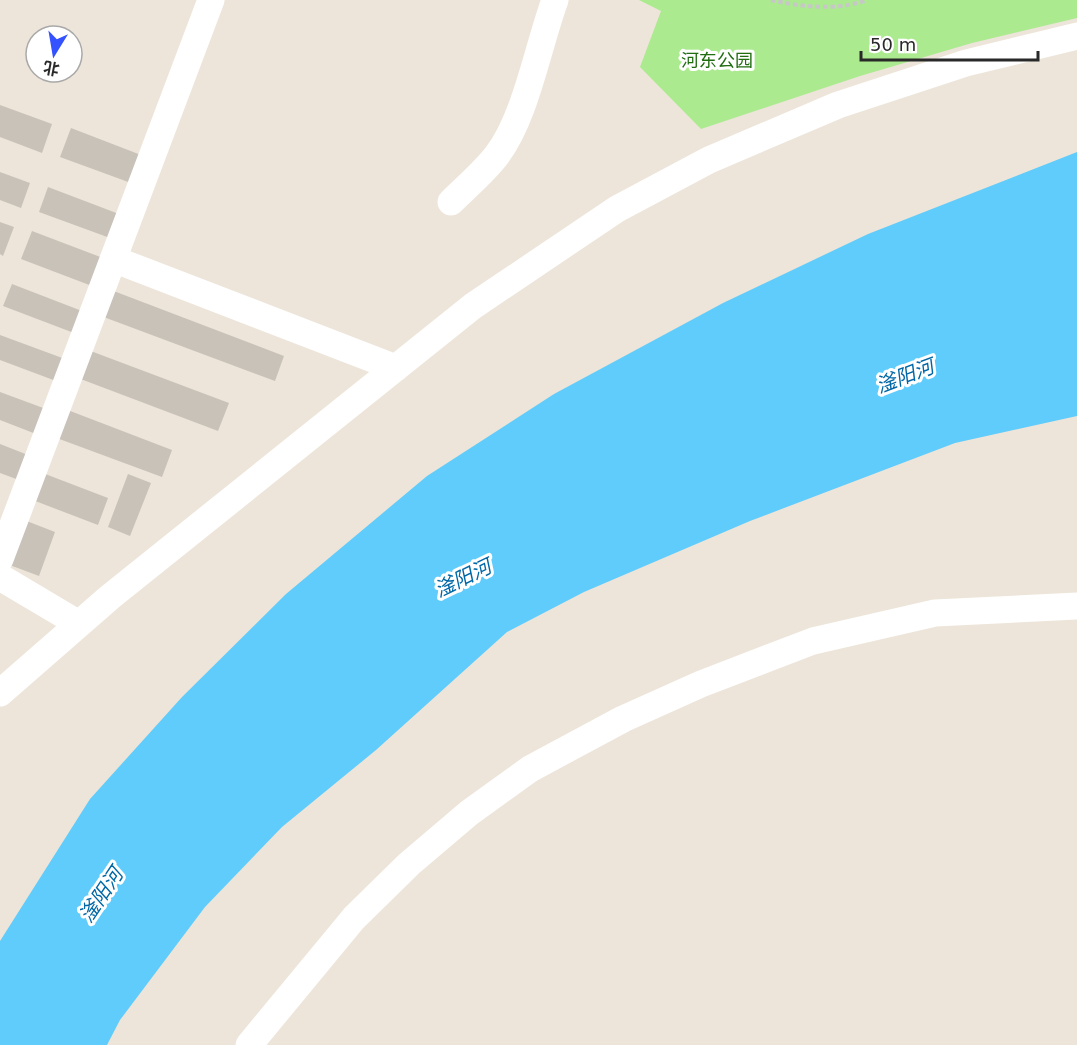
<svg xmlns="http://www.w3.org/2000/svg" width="1077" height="1045" font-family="'DejaVu Sans','Noto Sans SC',sans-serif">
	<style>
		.green { fill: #abea8f }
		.water { fill: #60ccfb }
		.building { fill: #c8c2b9 }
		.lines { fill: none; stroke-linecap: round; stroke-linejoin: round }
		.path { stroke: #c7c7c7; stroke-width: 4; stroke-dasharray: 4.5 3; stroke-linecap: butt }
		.minor { stroke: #fff; stroke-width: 27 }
		.labels { text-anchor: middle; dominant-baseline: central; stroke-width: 6; stroke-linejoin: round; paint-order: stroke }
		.park-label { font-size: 18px; fill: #216d12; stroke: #fff }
		.water-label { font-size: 20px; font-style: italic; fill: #0067a6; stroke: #fff }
	</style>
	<rect width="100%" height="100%" fill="#ede5d9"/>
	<path class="green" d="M 639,0 L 1077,0 L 1077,18 L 972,43 L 860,76 L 701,129 L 640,67 L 661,11 Z"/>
	<path class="water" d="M 1077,152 L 1077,416 L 955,443 L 750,521 L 584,592 L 507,632 L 376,750 L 282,827 L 205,907 L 120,1020 L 107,1045 L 0,1045 L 0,941 L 90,799 L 182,697 L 286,594 L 427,476 L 554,394 L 723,303 L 868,234 Z"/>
	<path class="building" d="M 0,105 L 52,124 L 42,153 L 0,137 Z
		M 71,128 L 141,155 L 131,183 L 60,157 Z
		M 0,172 L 30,183 L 21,208 L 0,200 Z
		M 48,187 L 119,214 L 110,238 L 39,212 Z
		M 0,222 L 14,227 L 3,256 L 0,254 Z
		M 32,231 L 103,258 L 92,286 L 21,259 Z
		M 12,284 L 82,311 L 74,333 L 3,306 Z
		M 111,290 L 284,356 L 275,381 L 101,316 Z
		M 0,335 L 65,359 L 56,381 L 0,360 Z
		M 88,350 L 229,403 L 218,431 L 78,378 Z
		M 0,392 L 46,409 L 36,434 L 0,420 Z
		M 65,409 L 172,450 L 162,477 L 54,437 Z
		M 0,444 L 28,455 L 19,480 L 0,473 Z
		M 40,472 L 108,498 L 98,525 L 30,499 Z
		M 128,474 L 151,483 L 130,536 L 108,527 Z
		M 24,520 L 55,532 L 39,576 L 7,564 Z"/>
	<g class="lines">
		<path class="path" d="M 771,0 C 802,7 837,11 867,0"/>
		<path class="minor" d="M 451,202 C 466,187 484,172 497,155 C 526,117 538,46 555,0
			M 113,259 L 396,368
			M 0,559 L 211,0
			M 0,577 L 79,624
			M 0,693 L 110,597 L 473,306 L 617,209 L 709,160 L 838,105 L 966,63 L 1077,36
			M 249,1045 L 354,918 L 409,864 L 469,813 L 530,769 L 623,719 L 701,684 L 813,641 L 935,613 L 1077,606"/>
	</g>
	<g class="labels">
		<g class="park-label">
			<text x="717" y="60">河东公园</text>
		</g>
		<g class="water-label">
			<text transform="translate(905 376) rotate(-21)">滏阳河</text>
			<text transform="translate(463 578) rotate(-26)">滏阳河</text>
			<text transform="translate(101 895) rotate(-56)">滏阳河</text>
		</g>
	</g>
	<g transform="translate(54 54) rotate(191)"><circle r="28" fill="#ffffff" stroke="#a9a9a9" stroke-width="1.5"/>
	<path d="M0-4.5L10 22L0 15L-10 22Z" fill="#3452ff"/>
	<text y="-9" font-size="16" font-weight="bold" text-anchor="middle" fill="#292929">北</text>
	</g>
	<path d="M861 51v9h177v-9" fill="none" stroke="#292929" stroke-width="3"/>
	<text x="870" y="51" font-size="18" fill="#292929" stroke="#ffffff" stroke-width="4.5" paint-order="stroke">50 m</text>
</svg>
